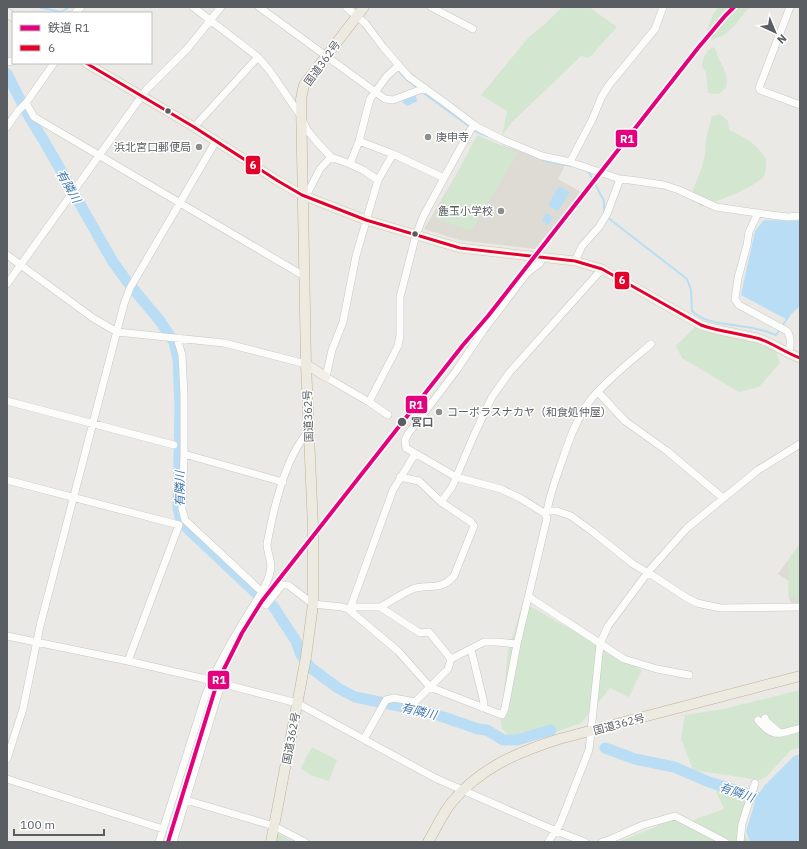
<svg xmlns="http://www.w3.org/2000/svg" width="807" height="849" font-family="'IBM Plex Sans','Noto Sans JP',sans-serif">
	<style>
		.education { fill: #dedbd4 }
		.green { fill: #d3e6d0 }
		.water { fill: #b9ddf4 }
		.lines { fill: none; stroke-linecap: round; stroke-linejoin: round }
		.stream { stroke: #b9ddf4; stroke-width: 2 }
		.river { stroke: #b9ddf4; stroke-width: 11 }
		.minor-casing { stroke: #c7c7c7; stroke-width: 8 }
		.major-casing { stroke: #d1c8b4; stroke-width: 10 }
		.highway-casing { stroke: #c0b193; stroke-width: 11 }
		.minor { stroke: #fcfcfb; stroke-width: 7 }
		.major { stroke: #f1efe7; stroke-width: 9 }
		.highway { stroke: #edeae1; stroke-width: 10 }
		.bus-1-casing { stroke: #fff; stroke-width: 6 }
		.bus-1 { stroke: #e4002b; stroke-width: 3 }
		.rail-1-casing { stroke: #fff; stroke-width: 7 }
		.rail-1 { stroke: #e5007d; stroke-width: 4 }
		.bus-dot { fill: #5a5e62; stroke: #fff; stroke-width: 1.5 }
		.poi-dot { fill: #8c8f90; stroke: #fff; stroke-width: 1.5 }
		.labels { text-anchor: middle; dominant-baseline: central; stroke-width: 3; stroke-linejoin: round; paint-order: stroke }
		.street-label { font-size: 11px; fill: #5a5e62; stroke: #fff }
		.poi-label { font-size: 11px; fill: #5a5e62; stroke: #fff; text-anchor: start }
		.stop-label { font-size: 11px; font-weight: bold; fill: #5a5e62; stroke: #fff; text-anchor: start }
		.water-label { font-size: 12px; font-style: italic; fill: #4278ad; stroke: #fff }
		.line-badge { stroke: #fff; stroke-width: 1.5 }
		.badge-label { font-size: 11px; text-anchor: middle; font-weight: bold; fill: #fff }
	</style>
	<rect width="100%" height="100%" fill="#eae9e5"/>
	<path class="education" d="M 478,138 L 565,165 L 558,179 L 581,192 L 535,249 L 459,240 L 424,229 Z
		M 800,544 L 800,603 L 791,604 L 788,595 L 793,588 L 792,583 L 778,574 Z"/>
	<path class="green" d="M 562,7 L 589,7 L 617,27 L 589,58 L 581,56 L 512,122 L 502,136 L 507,111 L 481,95 L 529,37 L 547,22 Z
		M 719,7 L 751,7 C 742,13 739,22 731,29 C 726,35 719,37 711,40 L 707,31 L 713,14 Z
		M 713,47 C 718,51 717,56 720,61 C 726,74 728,74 726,88 L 719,94 L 708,93 L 706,72 L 702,67 C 703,57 705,52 713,47 Z
		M 720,114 L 728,121 L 729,130 C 742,136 760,145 766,160 C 767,164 765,171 765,175 C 748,192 723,198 701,207 L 693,197 L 693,189 L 701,170 L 705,154 L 706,139 L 712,116 Z
		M 477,135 L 518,153 L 471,231 L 434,218 Z
		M 696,326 L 739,334 L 776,352 L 780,363 L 759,387 L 739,392 L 682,358 L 676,346 Z
		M 800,544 L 800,602 L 788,595 L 789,558 Z
		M 523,602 L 642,670 L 629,697 L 610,688 L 581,723 L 548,735 L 517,743 L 502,729 L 501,720 L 508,651 Z
		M 800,690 L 800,748 L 791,750 L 766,777 L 760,780 L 693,770 L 681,739 L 685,715 L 723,709 Z
		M 312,747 L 337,760 L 329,781 L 310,775 L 301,768 Z
		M 713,784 L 756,799 C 744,816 738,823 749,842 L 724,842 L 694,826 L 693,820 L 724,809 Z
		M 675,816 L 716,842 L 618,842 L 655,827 Z
		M 277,833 L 295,842 L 275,842 Z"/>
	<path class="water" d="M 415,95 L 418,101 L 407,106 L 402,102 L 405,99 Z
		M 559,186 L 570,192 L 558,211 L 548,205 Z
		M 546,213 L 553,217 L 549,225 L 542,221 Z
		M 764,220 L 800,221 L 800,306 L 786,319 L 741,295 L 755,231 Z
		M 800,754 L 800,842 L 750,842 L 746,831 L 756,799 L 764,786 L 794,756 Z"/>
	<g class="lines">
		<path class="stream" d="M 7,7 L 8,7
			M 38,7 L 61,12 L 69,7
			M 397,69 L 405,78 L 417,88
			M 422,92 L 477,132 L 487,136
			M 543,159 L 548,162 L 571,166
			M 587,171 L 590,174 L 604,201 L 604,213
			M 607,217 L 687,279 L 691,290 L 692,311 C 705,323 722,323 739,326 C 751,327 764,330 776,335 L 789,316"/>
		<path class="river" d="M 7,74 L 27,113 L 47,146 L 113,262 L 126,280 L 160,321 L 174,342 L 178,359 L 180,406 L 178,507 L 180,518 L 187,528 L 256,593 L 273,606 L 296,641 L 301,655 L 311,668 L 338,688 L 355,697 L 429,712 L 478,729 L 487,730 L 503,740 L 517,740 L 551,730
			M 605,748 L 635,759 L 674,767 L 709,782 L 754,796 L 800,814"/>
		<defs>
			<path id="minor" d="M 193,7 L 258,57 L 270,71 L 300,115 L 307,130 L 317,142 L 331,157 L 350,164
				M 259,7 L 385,99 L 393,100 L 425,88
				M 346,7 L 365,23 L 383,47 L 409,77 L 444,102 L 477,127 L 503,140 L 542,156 L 570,162 L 620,179 L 630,180 L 664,185 L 679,190 L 716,207 L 771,215 L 788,217 L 800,216
				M 431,7 L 473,29
				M 790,7 L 759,88 L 760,90 L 800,105
				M 75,13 L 81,7
				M 7,62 L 13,61
				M 26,103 L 34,117 L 304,276
				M 7,127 L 18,111 L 26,103 L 54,63
				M 194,127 L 258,57
				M 359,141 L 393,154 L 444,178 L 471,129 L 475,125
				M 570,162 L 592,120 L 602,96 L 609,85 L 655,29 L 663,7
				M 378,180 L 393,154
				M 306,196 L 320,169 L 331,157
				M 758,213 L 749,232 L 747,245 L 738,278 L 735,299 L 739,305 L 787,331 C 792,338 790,346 789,354
				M 7,255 L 93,318 L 117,332 L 224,343 L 306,364
				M 575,261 L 582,246 L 599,227 L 607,214 L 620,179
				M 7,284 L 146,90 L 187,49 L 221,7
				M 177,338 L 182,355 L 184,395 L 184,454 L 182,509 L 185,520 L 262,592 C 267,582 273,571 270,560 C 269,554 267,550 267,544 C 273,511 285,457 308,432
				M 598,392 L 625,421 L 667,451 L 723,498
				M 7,401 L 174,445
				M 369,402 L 398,346 L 400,335 L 400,297 L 416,235 L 423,217 L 444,178
				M 388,415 L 369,402 L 326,377 L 332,350 L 343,322 L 356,256 L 378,180 L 363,170 L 350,164 L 359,141 L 370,99 L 387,76 L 399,65
				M 184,454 L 283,482
				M 7,480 L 179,525 L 128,661
				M 441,502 L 452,487 L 474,435 L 492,397 L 509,373 L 602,269
				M 547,511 C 550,494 556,478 562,461 C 569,440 577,417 592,398 C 609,378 631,361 651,344
				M 544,513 L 547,511 L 557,511 L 571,516 L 593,532 L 633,564 L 652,575 L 687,598 L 697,603 L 720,608 L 800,607
				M 529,597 L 624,659 L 657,669 L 689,675
				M 266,605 L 282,585 L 288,585 L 313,604 L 342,607 L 348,609 L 398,651 L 430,687 L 502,715 L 505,708 L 517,644 L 547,518 L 544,513 L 520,498 L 501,489 L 456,477 L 406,448 L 405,440 L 408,434 L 456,371 L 483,331 L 527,273 L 540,263 L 543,257
				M 351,606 L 357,607 L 380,607 L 420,633 L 429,632 L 451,659
				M 380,607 C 388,603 409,589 416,588 C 432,584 440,591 454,576 L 474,526 L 471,522 L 441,502 L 419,481 L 400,477
				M 348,609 L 351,606 L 393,490 L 415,454
				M 7,636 L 128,661 L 201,678 L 297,703 L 435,778 L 556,831 L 585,842
				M 471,649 L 484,703 L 483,708
				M 765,718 L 767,722 L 780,733
				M 758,720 C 773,739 779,734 800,728
				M 364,739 L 386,700 L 394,698 L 415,702 L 448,669 L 451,659 L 484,642 L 496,642 L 517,644
				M 7,759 L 23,709 L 40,626 L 124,304 L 130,288 L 216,141
				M 7,779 L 163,829
				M 186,800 L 274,826 L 305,842
				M 159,842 L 206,694 C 221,657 241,625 262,592
				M 173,842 L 219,691 L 223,685
				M 548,842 L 560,824 L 589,750 L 600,644 L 608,626 L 648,572 L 687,528 L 758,470 L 800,444
				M 602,842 L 609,840 L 643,825 L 675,816 L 725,842
				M 740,842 L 742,824 L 755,783"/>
			<path id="major" d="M 7,13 L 13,17
				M 86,63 L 194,127 L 278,181 L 302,195 L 366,220 L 460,248 L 575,261 L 602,269 L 701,325 C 720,332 740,333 760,339 C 774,344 786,353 800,358
				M 306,364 L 326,377"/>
			<path id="highway" d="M 271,842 L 306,657 L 313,604 L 313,528 L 306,364 L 301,99 L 304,85 L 364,7
				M 428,842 C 436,829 442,814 452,802 C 480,768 518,752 559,739 L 800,676"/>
		</defs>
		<use href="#minor" class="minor-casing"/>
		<use href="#major" class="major-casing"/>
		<use href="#highway" class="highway-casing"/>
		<use href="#minor" class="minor"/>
		<use href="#major" class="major"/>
		<use href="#highway" class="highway"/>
		<defs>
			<path id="bus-1" d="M 86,63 L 194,127 L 278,181 L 302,195 L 366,220 L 460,248 L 575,261 L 602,269 L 701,325 C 720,332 740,333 760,339 C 774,344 786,353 800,358"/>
		</defs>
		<use href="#bus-1" class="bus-1-casing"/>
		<use href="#bus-1" class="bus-1"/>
		<defs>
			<path id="rail-1" d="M 168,842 L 217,683 L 242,633 L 262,601 L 463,345 L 488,316 L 698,48 L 725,16 L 734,7"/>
		</defs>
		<use href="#rail-1" class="rail-1-casing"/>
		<use href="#rail-1" class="rail-1"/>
	</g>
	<g class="bus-dot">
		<circle cx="168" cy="111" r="3.5"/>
		<circle cx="415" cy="234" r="3.5"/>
		<circle cx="402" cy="422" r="5"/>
	</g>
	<g class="poi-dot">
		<circle cx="428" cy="137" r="4"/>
		<circle cx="199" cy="147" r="4"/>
		<circle cx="501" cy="211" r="4"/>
		<circle cx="439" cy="412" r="4"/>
	</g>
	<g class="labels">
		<g class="street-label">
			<text transform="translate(322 63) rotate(-54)">国道362号</text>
			<text transform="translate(308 416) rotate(-92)">国道362号</text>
			<text transform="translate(619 724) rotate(-15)">国道362号</text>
			<text transform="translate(291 738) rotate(-79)">国道362号</text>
		</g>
		<g class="poi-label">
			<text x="436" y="137">庚申寺</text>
			<text x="191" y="147" text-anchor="end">浜北宮口郵便局</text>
			<text x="493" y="211" text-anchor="end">麁玉小学校</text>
			<text x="447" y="412">コーポラスナカヤ（和食処仲屋）</text>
		</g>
		<g class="stop-label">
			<text x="411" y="422">宮口</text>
		</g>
		<g class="water-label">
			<text transform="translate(69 186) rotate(60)">有隣川</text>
			<text transform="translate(179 489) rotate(-90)">有隣川</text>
			<text transform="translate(419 711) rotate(13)">有隣川</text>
			<text transform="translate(737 792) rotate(19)">有隣川</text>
		</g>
	</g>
	<g class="line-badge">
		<rect x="615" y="129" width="23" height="19" rx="4" fill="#e5007d"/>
		<rect x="245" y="155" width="16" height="20" rx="4" fill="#e4002b"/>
		<rect x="614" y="271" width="16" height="19" rx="4" fill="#e4002b"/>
		<rect x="405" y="395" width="23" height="19" rx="4" fill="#e5007d"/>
		<rect x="207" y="670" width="23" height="20" rx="4" fill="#e5007d"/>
	</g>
	<g class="badge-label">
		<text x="627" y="143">R1</text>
		<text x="253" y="169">6</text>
		<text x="622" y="284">6</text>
		<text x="416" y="409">R1</text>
		<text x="219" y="684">R1</text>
	</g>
	<rect width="807" height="849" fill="none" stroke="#5a5e62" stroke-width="16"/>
	<rect x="12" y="12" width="140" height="52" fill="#ffffff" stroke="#bdbfc0"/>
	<rect x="20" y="25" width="20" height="6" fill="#e5007d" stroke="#bdbfc0"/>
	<text x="48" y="32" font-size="12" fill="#5a5e62">鉄道 R1</text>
	<rect x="20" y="45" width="20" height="6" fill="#e4002b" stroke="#bdbfc0"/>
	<text x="48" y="52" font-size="12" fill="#5a5e62">6</text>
	<g transform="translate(775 32) rotate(136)" stroke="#ffffff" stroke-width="3" paint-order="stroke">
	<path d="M0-3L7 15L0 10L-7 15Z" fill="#5a5e62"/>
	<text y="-6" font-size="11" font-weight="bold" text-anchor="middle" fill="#5a5e62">N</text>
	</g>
	<path d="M14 829v6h90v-6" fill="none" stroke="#5a5e62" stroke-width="2"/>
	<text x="20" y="829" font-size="12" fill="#5a5e62" stroke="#ffffff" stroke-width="3" paint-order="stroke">100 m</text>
</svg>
